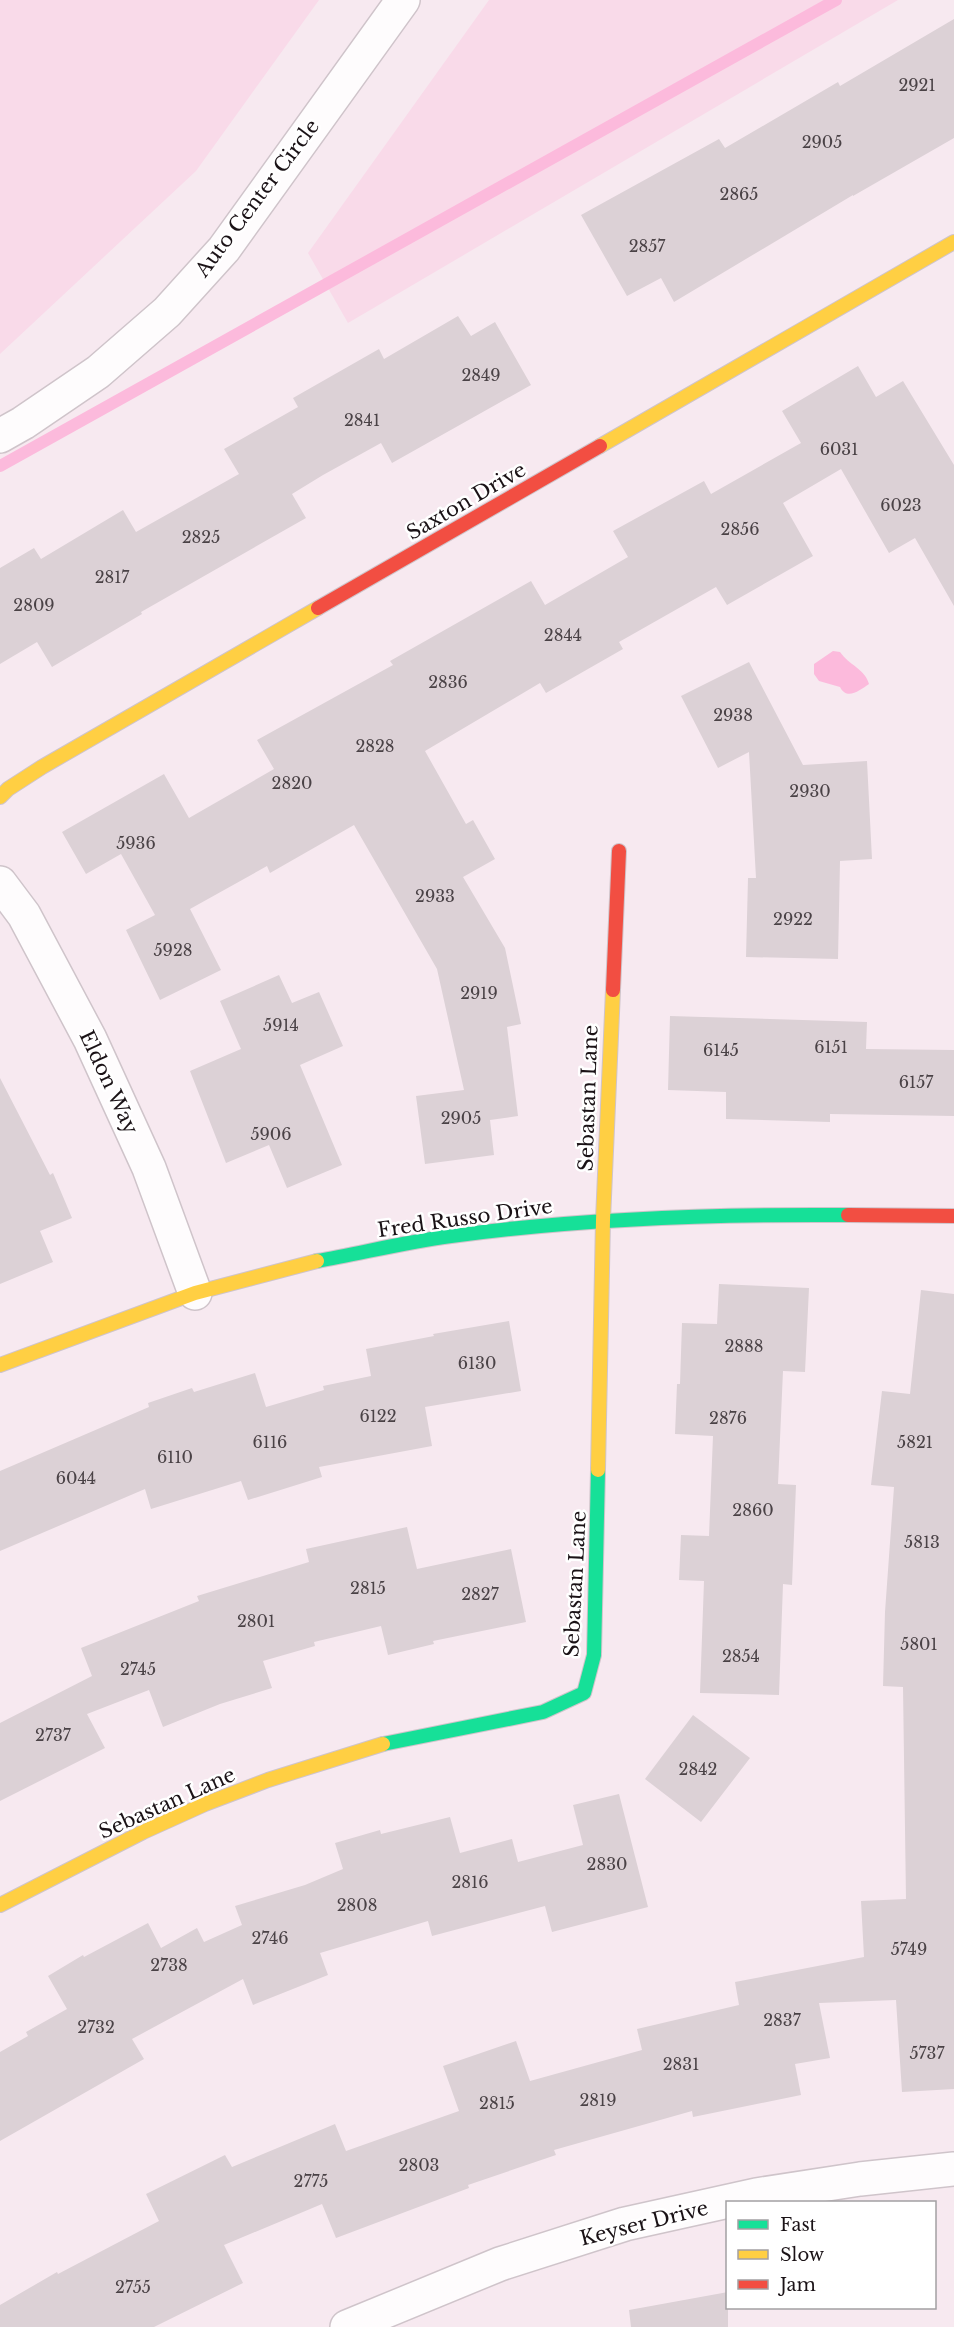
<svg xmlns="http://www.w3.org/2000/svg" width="954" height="2327" font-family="'Libre Baskerville',serif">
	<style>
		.green { fill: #f9dae9 }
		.water { fill: #fcbadc }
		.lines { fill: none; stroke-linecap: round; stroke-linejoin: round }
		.stream { stroke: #fcbadc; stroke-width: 12 }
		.building { fill: #dcd1d6 }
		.street-casing { stroke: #cfc4ca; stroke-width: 36 }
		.fast-casing { stroke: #cfc4ca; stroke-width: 16 }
		.slow-casing { stroke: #cfc4ca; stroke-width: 16 }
		.jam-casing { stroke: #cfc4ca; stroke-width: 16 }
		.street { stroke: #fefcfd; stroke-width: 33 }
		.fast { stroke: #16e098; stroke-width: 14 }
		.slow { stroke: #ffcf43; stroke-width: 14 }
		.jam { stroke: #f24e42; stroke-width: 14 }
		.labels { text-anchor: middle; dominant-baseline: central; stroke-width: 5; stroke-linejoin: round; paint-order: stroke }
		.number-label { font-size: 16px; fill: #4a4246 }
		.street-label { font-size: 20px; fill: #1a1216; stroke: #fff }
	</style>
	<rect width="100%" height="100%" fill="#f7e9f0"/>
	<path class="green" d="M 0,0 L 319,0 L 196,171 L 0,354 Z
		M 489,0 L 898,0 L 348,323 L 308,253 Z"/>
	<path class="water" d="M 833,651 L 840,652 C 849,665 865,669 869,684 C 860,690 847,701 840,687 L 819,681 L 814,674 L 814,664 Z"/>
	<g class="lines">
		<path class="stream" d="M 0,466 L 836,0"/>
	</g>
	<path class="building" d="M 954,19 L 954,138 L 853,196 L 853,195 L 674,302 L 661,278 L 627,296 L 581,215 L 719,139 L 725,148 L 838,82 L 840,86 Z
		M 458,316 L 471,336 L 495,322 L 531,385 L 392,463 L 381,443 L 323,475 L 292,494 L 306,518 L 141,612 L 142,614 L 52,667 L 37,642 L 0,664 L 0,568 L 34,548 L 41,559 L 123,510 L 136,532 L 239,474 L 224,449 L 298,407 L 293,398 L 379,349 L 384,359 Z
		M 858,366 L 876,397 L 903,381 L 954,465 L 954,606 L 915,538 L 889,553 L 841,469 L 783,503 L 813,556 L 727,605 L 716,587 L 619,642 L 623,649 L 546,693 L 540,683 L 425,751 L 466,824 L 473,820 L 495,859 L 463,877 L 505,948 L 521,1024 L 507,1027 L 518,1116 L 490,1120 L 494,1155 L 425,1164 L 416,1096 L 464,1090 L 437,969 L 354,825 L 270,873 L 267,866 L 190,909 L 221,970 L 160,1000 L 126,930 L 155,915 L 121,854 L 86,874 L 62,832 L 164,774 L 189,818 L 274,769 L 257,740 L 393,665 L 390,661 L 531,581 L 545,605 L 628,557 L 613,531 L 704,481 L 711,494 L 801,443 L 782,411 Z
		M 749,662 L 803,765 L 867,761 L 872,859 L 840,861 L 838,959 L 746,957 L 748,878 L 756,878 L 749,752 L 718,768 L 681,696 Z
		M 279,975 L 292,1003 L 319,992 L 343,1046 L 300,1065 L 342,1165 L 287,1188 L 269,1145 L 226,1163 L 190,1071 L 241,1049 L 220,1001 Z
		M 670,1016 L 867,1022 L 866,1049 L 954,1050 L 954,1116 L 830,1114 L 830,1122 L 726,1119 L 726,1092 L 668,1090 Z
		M 0,1078 L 50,1175 L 53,1173 L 72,1218 L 40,1231 L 53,1262 L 0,1284 Z
		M 719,1284 L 809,1288 L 805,1372 L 783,1371 L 778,1484 L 796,1485 L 792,1585 L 783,1584 L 779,1695 L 700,1693 L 704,1581 L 679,1580 L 681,1535 L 709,1536 L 713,1436 L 675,1434 L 677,1384 L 680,1384 L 682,1323 L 717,1324 Z
		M 921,1290 L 954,1294 L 954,2089 L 902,2092 L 896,2000 L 819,2003 L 830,2058 L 795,2064 L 801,2095 L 693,2117 L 692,2111 L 554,2150 L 556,2155 L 468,2185 L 469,2188 L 336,2238 L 322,2204 L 224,2245 L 243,2283 L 154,2327 L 0,2327 L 0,2305 L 57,2272 L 58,2274 L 159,2221 L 146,2194 L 225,2155 L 232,2167 L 335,2124 L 346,2151 L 459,2111 L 443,2066 L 516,2041 L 530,2081 L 642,2050 L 637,2029 L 739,2005 L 735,1982 L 864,1957 L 861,1901 L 906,1899 L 903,1687 L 883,1686 L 885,1612 L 894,1487 L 871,1485 L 882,1391 L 910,1394 Z
		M 509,1321 L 521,1391 L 425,1407 L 432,1446 L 319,1467 L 322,1477 L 248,1500 L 241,1481 L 151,1509 L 145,1489 L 0,1551 L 0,1471 L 149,1407 L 148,1403 L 192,1388 L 194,1392 L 255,1373 L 266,1407 L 324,1390 L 323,1386 L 371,1376 L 366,1349 L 434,1336 L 433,1334 Z
		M 407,1527 L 417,1569 L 511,1549 L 526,1622 L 433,1641 L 434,1644 L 388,1655 L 381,1626 L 314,1642 L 315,1646 L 263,1661 L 272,1688 L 220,1704 L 163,1727 L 149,1690 L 87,1714 L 105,1748 L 0,1801 L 0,1723 L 92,1676 L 81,1648 L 199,1601 L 197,1596 L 309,1562 L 306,1549 Z
		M 693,1715 L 750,1758 L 701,1822 L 645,1779 Z
		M 619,1794 L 648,1907 L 552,1932 L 545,1906 L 432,1936 L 428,1921 L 320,1953 L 328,1975 L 253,2005 L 243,1979 L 132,2039 L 144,2059 L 0,2141 L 0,2052 L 28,2036 L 26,2032 L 67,2009 L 48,1976 L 83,1955 L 84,1957 L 148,1923 L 161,1948 L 197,1928 L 204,1942 L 242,1925 L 235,1906 L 305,1885 L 343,1869 L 335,1843 L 380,1830 L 381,1834 L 450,1817 L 460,1853 L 512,1839 L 518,1862 L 583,1845 L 573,1805 Z
		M 728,2292 L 728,2327 L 631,2327 L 629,2310 Z"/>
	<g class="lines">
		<defs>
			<path id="street" d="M 0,436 L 23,423 L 98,372 L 167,312 L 224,249 L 403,0
				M 0,883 L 24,915 L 90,1039 L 149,1168 L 195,1293
				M 347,2327 L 500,2264 L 625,2224 L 756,2195 L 860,2179 L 954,2169"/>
			<path id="fast" d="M 317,1261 C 362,1253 406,1242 451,1236 C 583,1218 715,1214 848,1215
				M 383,1744 L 543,1712 L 584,1693 L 594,1655 L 598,1470"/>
			<path id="slow" d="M 600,446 L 954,242
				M 0,797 L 8,789 L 42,767 L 318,608
				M 0,1365 L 195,1293 L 317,1261
				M 598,1470 L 603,1220 L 613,990
				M 0,1905 L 143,1832 L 205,1804 L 268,1780 L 383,1744"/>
			<path id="jam" d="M 318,608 L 600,446
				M 613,990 L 619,851
				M 848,1215 L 954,1216"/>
		</defs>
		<use href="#street" class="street-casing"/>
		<use href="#fast" class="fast-casing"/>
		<use href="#slow" class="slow-casing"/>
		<use href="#jam" class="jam-casing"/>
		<use href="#street" class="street"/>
		<use href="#fast" class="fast"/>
		<use href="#slow" class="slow"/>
		<use href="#jam" class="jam"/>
	</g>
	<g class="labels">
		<g class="number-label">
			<text x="917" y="85">2921</text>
			<text x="822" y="142">2905</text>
			<text x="739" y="194">2865</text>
			<text x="647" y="246">2857</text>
			<text x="481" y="375">2849</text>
			<text x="362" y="420">2841</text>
			<text x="839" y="449">6031</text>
			<text x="901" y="505">6023</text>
			<text x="740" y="529">2856</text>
			<text x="201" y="537">2825</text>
			<text x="112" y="577">2817</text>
			<text x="34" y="605">2809</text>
			<text x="563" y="635">2844</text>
			<text x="448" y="682">2836</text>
			<text x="733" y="715">2938</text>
			<text x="375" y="746">2828</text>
			<text x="292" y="783">2820</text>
			<text x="810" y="791">2930</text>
			<text x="136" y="843">5936</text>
			<text x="435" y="896">2933</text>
			<text x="793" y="919">2922</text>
			<text x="173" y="950">5928</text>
			<text x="479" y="993">2919</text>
			<text x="281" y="1025">5914</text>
			<text x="831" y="1047">6151</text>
			<text x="721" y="1050">6145</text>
			<text x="916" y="1082">6157</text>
			<text x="461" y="1118">2905</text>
			<text x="271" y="1134">5906</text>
			<text x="744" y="1346">2888</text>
			<text x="477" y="1363">6130</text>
			<text x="378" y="1416">6122</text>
			<text x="728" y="1418">2876</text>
			<text x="270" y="1442">6116</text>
			<text x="915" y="1442">5821</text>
			<text x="175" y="1457">6110</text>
			<text x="76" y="1478">6044</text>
			<text x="753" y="1510">2860</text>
			<text x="922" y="1542">5813</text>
			<text x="368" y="1588">2815</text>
			<text x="480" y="1594">2827</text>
			<text x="256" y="1621">2801</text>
			<text x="919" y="1644">5801</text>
			<text x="741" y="1656">2854</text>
			<text x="138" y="1669">2745</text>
			<text x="53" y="1735">2737</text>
			<text x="698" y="1769">2842</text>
			<text x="607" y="1864">2830</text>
			<text x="470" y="1882">2816</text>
			<text x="357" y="1905">2808</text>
			<text x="270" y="1938">2746</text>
			<text x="909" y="1949">5749</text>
			<text x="169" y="1965">2738</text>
			<text x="782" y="2020">2837</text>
			<text x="96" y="2027">2732</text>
			<text x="927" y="2053">5737</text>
			<text x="681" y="2064">2831</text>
			<text x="598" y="2100">2819</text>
			<text x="497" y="2103">2815</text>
			<text x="419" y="2165">2803</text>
			<text x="311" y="2181">2775</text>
			<text x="133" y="2287">2755</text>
		</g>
		<g class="street-label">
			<text transform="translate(257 198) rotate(-53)">Auto Center Circle</text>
			<text transform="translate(466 501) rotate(-30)">Saxton Drive</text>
			<text transform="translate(109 1082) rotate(65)">Eldon Way</text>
			<text transform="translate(588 1098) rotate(-88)">Sebastan Lane</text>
			<text transform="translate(465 1218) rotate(-8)">Fred Russo Drive</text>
			<text transform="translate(575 1584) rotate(-87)">Sebastan Lane</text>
			<text transform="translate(167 1803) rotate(-24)">Sebastan Lane</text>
			<text transform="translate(644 2223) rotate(-14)">Keyser Drive</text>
		</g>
	</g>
	<rect x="726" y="2201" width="210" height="108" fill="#ffffff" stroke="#a3a0a2" stroke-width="1.5"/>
	<rect x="738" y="2220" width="30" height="9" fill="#16e098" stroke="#a3a0a2" stroke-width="1.5"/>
	<text x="780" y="2231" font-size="18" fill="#1a1216">Fast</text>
	<rect x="738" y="2250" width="30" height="9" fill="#ffcf43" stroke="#a3a0a2" stroke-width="1.5"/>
	<text x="780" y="2261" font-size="18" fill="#1a1216">Slow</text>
	<rect x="738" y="2280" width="30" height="9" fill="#f24e42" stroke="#a3a0a2" stroke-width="1.5"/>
	<text x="780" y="2291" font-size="18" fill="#1a1216">Jam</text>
</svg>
